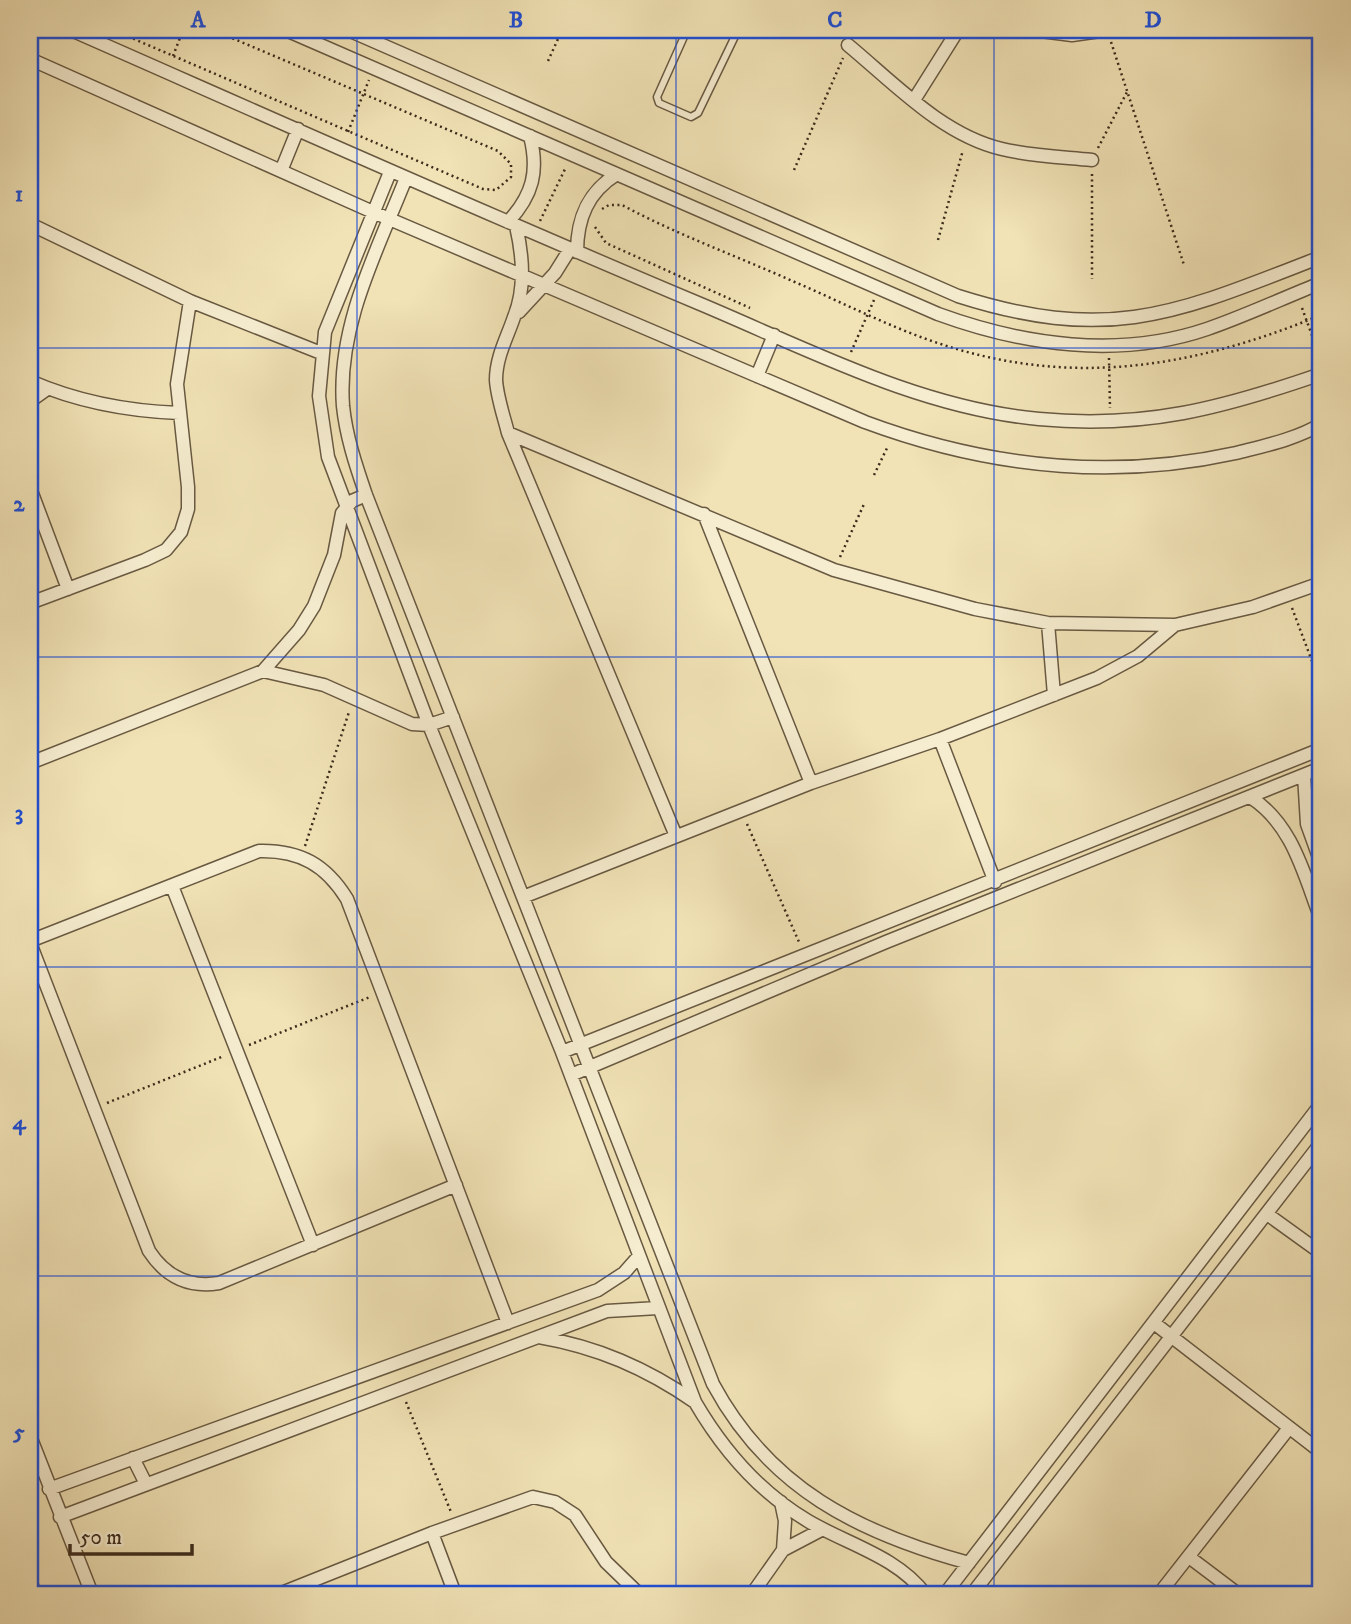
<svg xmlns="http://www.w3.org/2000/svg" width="1351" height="1624" font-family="'IM FELL DW Pica',serif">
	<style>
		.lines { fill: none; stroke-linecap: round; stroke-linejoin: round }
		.lane-casing { stroke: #685942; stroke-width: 9 }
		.street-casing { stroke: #685942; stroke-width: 15 }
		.path { stroke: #3b2b1c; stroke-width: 2.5; stroke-dasharray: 2 3.5; stroke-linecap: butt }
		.lane { stroke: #f6edd0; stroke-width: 6 }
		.street { stroke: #f6edd0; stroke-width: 12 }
		.grid { fill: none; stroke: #1d4ed8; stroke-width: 2; stroke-opacity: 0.55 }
		.neatline { fill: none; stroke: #1d4ed8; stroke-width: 2.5 }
		.grid-label { font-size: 23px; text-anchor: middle; font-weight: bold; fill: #1d4ed8 }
	</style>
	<rect width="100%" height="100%" fill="#f1e3b6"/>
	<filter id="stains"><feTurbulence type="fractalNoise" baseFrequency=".00286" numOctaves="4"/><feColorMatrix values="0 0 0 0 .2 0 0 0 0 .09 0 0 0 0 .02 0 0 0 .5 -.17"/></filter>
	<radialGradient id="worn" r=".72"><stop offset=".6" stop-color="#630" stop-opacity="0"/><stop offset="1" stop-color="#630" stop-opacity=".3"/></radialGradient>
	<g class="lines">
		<defs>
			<path id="lane" d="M 687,30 L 657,97 L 659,103 L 691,117 L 698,113 L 738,30"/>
			<path id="street" d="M 71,30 C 280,122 488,215 698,303 C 808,349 919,408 1039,419 C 1145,429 1223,408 1321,374
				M 286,30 L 938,314 C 1023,345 1119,359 1207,329 C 1245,316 1283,298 1321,283
				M 348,30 L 958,296 C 1112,345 1179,312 1321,257
				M 1033,30 L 1072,35 L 1107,30
				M 848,45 C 894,83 942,135 1002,149 C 1031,156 1062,157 1092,160
				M 30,59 L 373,212 L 865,422 C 986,467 1109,481 1236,453 C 1263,446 1297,439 1321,424
				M 914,100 L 958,30
				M 281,171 L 298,129
				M 390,172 L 325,332 L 319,396 L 328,457 L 429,725 L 562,1052 L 695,1402 C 723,1450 759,1492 808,1521 C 847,1544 898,1557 925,1594
				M 406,178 C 377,251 337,326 343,406 C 346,436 356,466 366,495 L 713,1384 C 769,1488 858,1533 969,1563
				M 508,222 C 533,195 539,171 530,136
				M 30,224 L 190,301 L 321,353
				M 516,226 C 523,256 526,288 514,317 C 507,338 496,357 496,380 C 497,397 504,417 508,433 L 676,836
				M 577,252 C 577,218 588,192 617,174
				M 519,312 L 555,273 L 570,249
				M 757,376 L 774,335
				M 30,381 C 78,402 126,411 179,413
				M 30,401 L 47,389
				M 508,433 L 834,570 L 975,609 L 1048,623 L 1175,625 L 1253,607 L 1321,583
				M 30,488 L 68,589
				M 704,514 L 811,783
				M 30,603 L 145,560 L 166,550 L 181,532 L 188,509 L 188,487 L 177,384 L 190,301
				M 1048,623 L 1054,695
				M 263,671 L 324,685 L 412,724 L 429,725 L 453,717
				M 940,739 L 995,882
				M 30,763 L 263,671 L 299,630 L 314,606 L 334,555 L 342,513 L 352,501 L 366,495
				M 1304,775 L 1307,824 L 1321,863
				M 1250,797 C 1293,824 1304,875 1321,919
				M 172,886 L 313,1245
				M 523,897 L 811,783 L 940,739 L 1097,678 L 1138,656 L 1175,625
				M 30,941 L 259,851 C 300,850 326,865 347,899 L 508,1323
				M 30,943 L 149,1251 C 166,1277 189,1288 219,1283 L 456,1185
				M 562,1052 L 1321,749
				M 571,1075 L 886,942 L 1321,768
				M 1267,1214 L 1321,1253
				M 1154,1323 L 1321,1452
				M 539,1337 C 597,1347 646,1368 695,1402
				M 30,1436 L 92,1594
				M 133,1458 L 146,1484
				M 49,1489 L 598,1290 L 624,1273 L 639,1256
				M 781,1502 L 785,1521 L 783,1550
				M 60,1517 L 607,1311 L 658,1308
				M 432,1533 L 455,1594
				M 1189,1557 L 1238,1594
				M 30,1580 L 35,1594
				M 279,1594 L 432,1533 L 533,1497 L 555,1502 L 575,1515 L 606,1562 L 639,1594
				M 752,1594 L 783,1550 L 823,1529
				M 945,1594 L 1321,1104
				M 972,1594 L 1321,1143
				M 1159,1594 L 1289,1428"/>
		</defs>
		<use href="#lane" class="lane-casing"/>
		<use href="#street" class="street-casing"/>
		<path class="path" d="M 113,30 L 483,189 L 496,190 L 511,177 L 511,164 L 498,151 L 213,30
			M 828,30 L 837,37
			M 1111,42 L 1184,265
			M 173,56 L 183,30
			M 548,61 L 562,30
			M 348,132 L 369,80
			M 1098,148 L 1127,92
			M 794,170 L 843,58
			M 1092,174 L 1092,279
			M 602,209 L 609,205 L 622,205 C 678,235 739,257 797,283 C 841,302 884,324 929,340 C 1066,389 1190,369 1321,315
			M 540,221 L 566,167
			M 595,227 L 606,243 L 750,308
			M 938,240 L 963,150
			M 1302,308 L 1321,360
			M 851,352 L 874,300
			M 1109,358 L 1110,408
			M 874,475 L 888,446
			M 840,557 L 865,502
			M 1292,608 L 1321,685
			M 747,824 L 799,942
			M 305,846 L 349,712
			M 249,1045 L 370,997
			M 107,1103 L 224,1056
			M 406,1402 L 451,1512"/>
		<use href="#lane" class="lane"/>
		<use href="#street" class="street"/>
	</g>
	<path class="grid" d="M 357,30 L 357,1594M 676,30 L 676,1594M 994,30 L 994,1594M 30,348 L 1321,348M 30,657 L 1321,657M 30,967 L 1321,967M 30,1276 L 1321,1276"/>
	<rect width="1351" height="1624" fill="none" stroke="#f1e3b6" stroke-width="77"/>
	<path d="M70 1544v10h122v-10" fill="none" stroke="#3b2b1c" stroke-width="3.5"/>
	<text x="80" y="1544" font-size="21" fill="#3b2b1c" stroke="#f6edd0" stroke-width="5" paint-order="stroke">50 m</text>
	<rect x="38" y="38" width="1274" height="1548" class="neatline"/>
	<g class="grid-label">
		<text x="198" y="27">A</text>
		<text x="516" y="27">B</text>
		<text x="835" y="27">C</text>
		<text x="1153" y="27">D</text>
		<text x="19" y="201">1</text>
		<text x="19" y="511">2</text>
		<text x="19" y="820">3</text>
		<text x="19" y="1129">4</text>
		<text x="19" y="1439">5</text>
	</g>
	<rect width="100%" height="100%" filter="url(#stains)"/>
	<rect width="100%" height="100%" fill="url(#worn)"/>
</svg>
